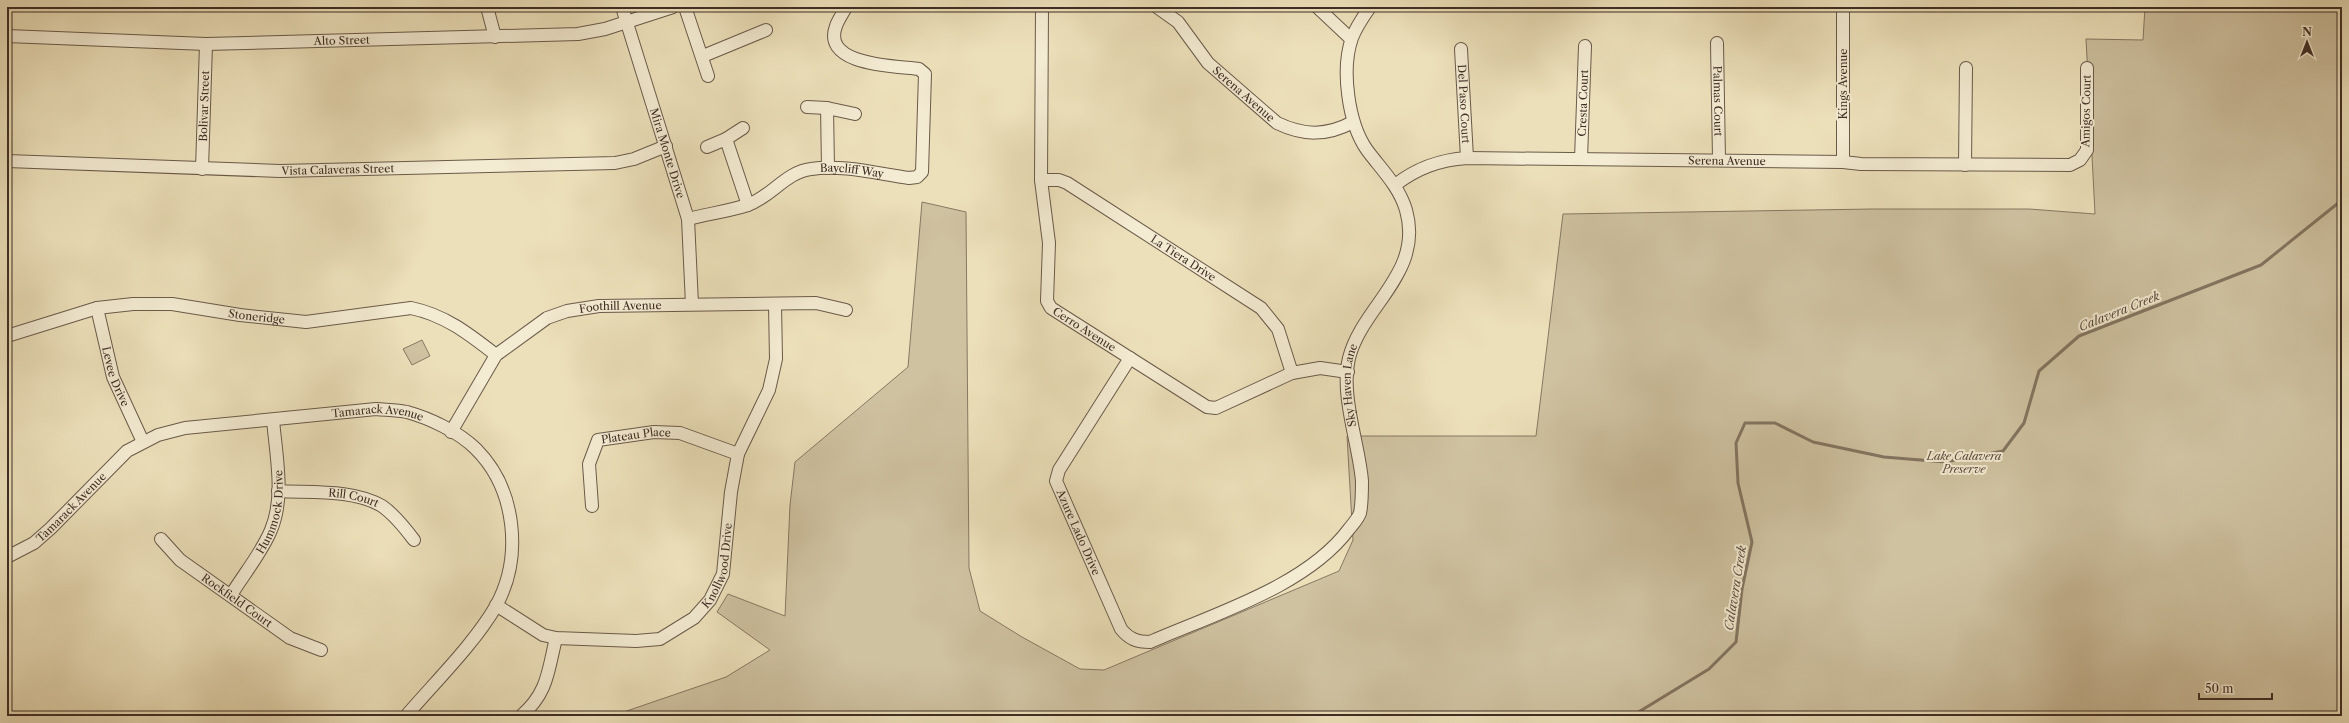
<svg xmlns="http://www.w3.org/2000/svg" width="2349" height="723" font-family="'Libre Caslon Text',serif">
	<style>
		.green { fill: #cfc2a1; stroke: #877863 }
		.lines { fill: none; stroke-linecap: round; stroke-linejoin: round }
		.stream { stroke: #837460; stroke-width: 3 }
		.minor-casing { stroke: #6a5a4a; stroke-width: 14 }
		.minor { stroke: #f3ebd2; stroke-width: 12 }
		.labels { text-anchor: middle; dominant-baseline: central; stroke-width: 4; stroke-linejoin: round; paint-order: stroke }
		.street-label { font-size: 11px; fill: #3f2e25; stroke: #f3ebd2 }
		.park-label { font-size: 11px; font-style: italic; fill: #5c4c3e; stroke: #f3ebd2 }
		.water-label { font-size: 12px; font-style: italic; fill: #5c4b3e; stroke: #f3ebd2 }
	</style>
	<rect width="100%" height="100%" fill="#ece0ba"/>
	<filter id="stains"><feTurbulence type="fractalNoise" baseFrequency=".005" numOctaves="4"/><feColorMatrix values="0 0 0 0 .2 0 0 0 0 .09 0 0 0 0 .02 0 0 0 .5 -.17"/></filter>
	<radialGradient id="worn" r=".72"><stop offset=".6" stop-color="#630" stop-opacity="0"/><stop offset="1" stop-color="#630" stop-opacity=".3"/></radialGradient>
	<path class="green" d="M 2145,7 L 2342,7 L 2342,716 L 612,716 L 726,677 L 770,650 L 717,612 L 728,594 L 785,616 L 790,505 L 795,462 L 908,367 L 922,202 L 966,212 L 969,568 L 980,611 L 1022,637 L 1080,669 L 1104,670 L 1339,571 L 1353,540 L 1347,436 L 1536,436 L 1563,214 L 1872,209 L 2029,209 L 2095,214 L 2086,39 L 2143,40 Z
		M 422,340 L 430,356 L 412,365 L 403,349 Z"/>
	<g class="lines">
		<path class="stream" d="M 1632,716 L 1709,669 L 1736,642 L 1742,589 L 1752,542 L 1738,483 L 1736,443 L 1745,423 L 1775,423 L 1813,442 L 1884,457 L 1945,462 L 2003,451 L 2024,423 L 2039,371 L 2079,336 L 2261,265 L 2342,200"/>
		<defs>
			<g id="minor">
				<path d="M 487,7 L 495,37"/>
				<path id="s1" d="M 622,7 L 688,219 L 692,304"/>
				<path d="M 685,7 L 708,76"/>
				<path id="s2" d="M 1042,7 L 1041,180 L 1049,243 L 1047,301 L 1051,308 L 1207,407 L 1216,408 L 1292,373 L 1320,368 L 1348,372"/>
				<path id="s3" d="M 1157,7 L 1178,22 L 1208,63 L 1277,123 C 1304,136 1327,136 1353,122"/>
				<path d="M 1317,7 L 1351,39"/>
				<path id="s4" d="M 7,36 L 206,44 L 578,34 L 605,29 L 673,7"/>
				<path id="s5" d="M 1717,43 L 1719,159"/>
				<path id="s6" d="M 1461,49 L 1467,158"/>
				<path d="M 703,56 L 766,30"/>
				<path d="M 807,107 L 827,108 L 855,114"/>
				<path d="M 827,108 L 828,168"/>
				<path d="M 726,139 L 748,205"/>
				<path d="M 707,147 L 726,139 L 743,128"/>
				<path id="s7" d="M 1581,159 L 1585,46"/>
				<path id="s8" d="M 7,161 L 280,171 L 615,163 L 634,159 L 666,146"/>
				<path d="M 1843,162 L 1843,7"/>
				<path d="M 1965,165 L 1966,68"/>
				<path id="s9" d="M 202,169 L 206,44"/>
				<path id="s10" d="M 1041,180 L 1059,180 L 1067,183 L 1261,308 L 1278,329 L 1292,373"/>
				<path id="s11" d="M 1395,185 C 1417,168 1439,160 1467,158 L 1843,162 L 1861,164 L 2070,165 L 2080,160 L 2087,150 L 2087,68"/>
				<path id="s12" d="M 688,219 C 708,214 729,211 748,205 C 772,196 786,172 811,169 C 841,164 879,174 909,178 L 917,177 L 922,172 L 925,74 L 919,69 C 897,66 821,66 836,26 C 838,20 843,13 846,7"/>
				<path id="s13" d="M 97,308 L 113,377 L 143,442"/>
				<path id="s14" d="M 7,336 L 97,308 L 133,304 L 172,304 L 240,315 L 306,322 L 411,308 C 445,315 469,334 496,355"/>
				<path id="s15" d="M 1130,358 L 1059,470 L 1056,481 L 1121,629 C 1129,639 1137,642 1150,642 C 1214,614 1307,586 1349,529 C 1352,525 1358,519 1360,513 C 1362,504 1362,490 1362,481 C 1359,444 1340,395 1349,358 C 1362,306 1424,273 1406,210 C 1399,186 1381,169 1367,150 C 1348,123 1341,69 1352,38 C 1356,27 1363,17 1370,7"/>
				<path id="s16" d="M 451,432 L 496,355 L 547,318 L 567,311 L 599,306 L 816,303 L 846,310"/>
				<path id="s17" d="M 278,491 C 311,493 353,489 382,506 C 395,515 405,528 414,540"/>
				<path id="s18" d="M 592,506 L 589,464 L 598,440 L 654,432 L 680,433 L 738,454"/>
				<path id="s19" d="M 161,539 L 180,560 L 290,638 L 321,650"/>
				<path id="s20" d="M 7,557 L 34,543 L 51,528 L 127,451 L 158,435 L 185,428 L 376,409 C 386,410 397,410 407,412 C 429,418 459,432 476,449 C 516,489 523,557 496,606 C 474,644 435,682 406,716"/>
				<path id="s21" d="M 231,595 C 244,574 262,552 271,530 C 285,497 276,455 273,420"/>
				<path id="s22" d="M 496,605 L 543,635 L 556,638 L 636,641 L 660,639 L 694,618 L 710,600 L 723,574 L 731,492 L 738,454 L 769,390 L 776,359 L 775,304"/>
				<path d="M 521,716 C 548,693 548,671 556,638"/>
			</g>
		</defs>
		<use href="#minor" class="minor-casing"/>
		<use href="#minor" class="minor"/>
	</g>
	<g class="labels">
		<g class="street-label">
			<text stroke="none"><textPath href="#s4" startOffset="335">Alto Street</textPath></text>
			<text transform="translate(1843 84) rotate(-90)">Kings Avenue</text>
			<text stroke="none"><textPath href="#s3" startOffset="124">Serena Avenue</textPath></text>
			<text stroke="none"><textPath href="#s5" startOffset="58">Palmas Court</textPath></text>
			<text stroke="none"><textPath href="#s7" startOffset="56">Cresta Court</textPath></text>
			<text stroke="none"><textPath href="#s6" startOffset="55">Del Paso Court</textPath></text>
			<text stroke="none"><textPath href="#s9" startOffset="63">Bolivar Street</textPath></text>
			<text transform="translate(2086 111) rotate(-89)">Amigos Court</text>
			<text stroke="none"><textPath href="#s1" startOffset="153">Mira Monte Drive</textPath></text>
			<text stroke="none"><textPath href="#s11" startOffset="338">Serena Avenue</textPath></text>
			<text stroke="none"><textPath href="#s8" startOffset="331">Vista Calaveras Street</textPath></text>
			<text stroke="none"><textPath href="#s12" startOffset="176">Baycliff Way</textPath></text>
			<text stroke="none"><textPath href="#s10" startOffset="165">La Tiera Drive</textPath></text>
			<text stroke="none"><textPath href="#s16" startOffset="227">Foothill Avenue</textPath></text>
			<text stroke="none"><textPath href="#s14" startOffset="255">Stoneridge</textPath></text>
			<text stroke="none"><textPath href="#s2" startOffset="342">Cerro Avenue</textPath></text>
			<text stroke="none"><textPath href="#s13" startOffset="71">Levee Drive</textPath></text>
			<text stroke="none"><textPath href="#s15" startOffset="719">Sky Haven Lane</textPath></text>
			<text stroke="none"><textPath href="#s20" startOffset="418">Tamarack Avenue</textPath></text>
			<text stroke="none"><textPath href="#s18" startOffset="106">Plateau Place</textPath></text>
			<text stroke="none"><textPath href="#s17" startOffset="76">Rill Court</textPath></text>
			<text stroke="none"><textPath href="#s20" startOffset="82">Tamarack Avenue</textPath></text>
			<text stroke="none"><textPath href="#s21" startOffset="94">Hummock Drive</textPath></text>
			<text stroke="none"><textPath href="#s15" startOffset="200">Azure Lado Drive</textPath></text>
			<text stroke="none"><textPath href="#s22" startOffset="273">Knollwood Drive</textPath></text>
			<text stroke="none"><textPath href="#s19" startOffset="98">Rockfield Court</textPath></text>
		</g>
		<g class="park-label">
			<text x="1964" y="456">Lake Calavera<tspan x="1964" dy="13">Preserve</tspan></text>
		</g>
		<g class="water-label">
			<text transform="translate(2119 311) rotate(-22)">Calavera Creek</text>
			<text transform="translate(1735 588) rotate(-81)">Calavera Creek</text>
		</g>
	</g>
	<rect width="2349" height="723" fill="none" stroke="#ece0ba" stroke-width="24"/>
	<rect x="8" y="8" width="2333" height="707" fill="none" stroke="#3f2e25" stroke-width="2"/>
	<rect x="12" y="12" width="2325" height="699" fill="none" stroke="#3f2e25"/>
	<g transform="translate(2307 42)" stroke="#f3ebd2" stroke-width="3" paint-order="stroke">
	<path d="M0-3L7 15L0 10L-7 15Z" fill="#3f2e25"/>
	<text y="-6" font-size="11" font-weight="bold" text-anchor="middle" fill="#3f2e25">N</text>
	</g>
	<path d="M2199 693v6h73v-6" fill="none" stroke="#3f2e25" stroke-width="2"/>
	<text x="2205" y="693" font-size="12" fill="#3f2e25" stroke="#f3ebd2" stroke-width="3" paint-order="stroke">50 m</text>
	<rect width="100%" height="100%" filter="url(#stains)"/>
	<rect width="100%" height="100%" fill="url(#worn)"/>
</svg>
